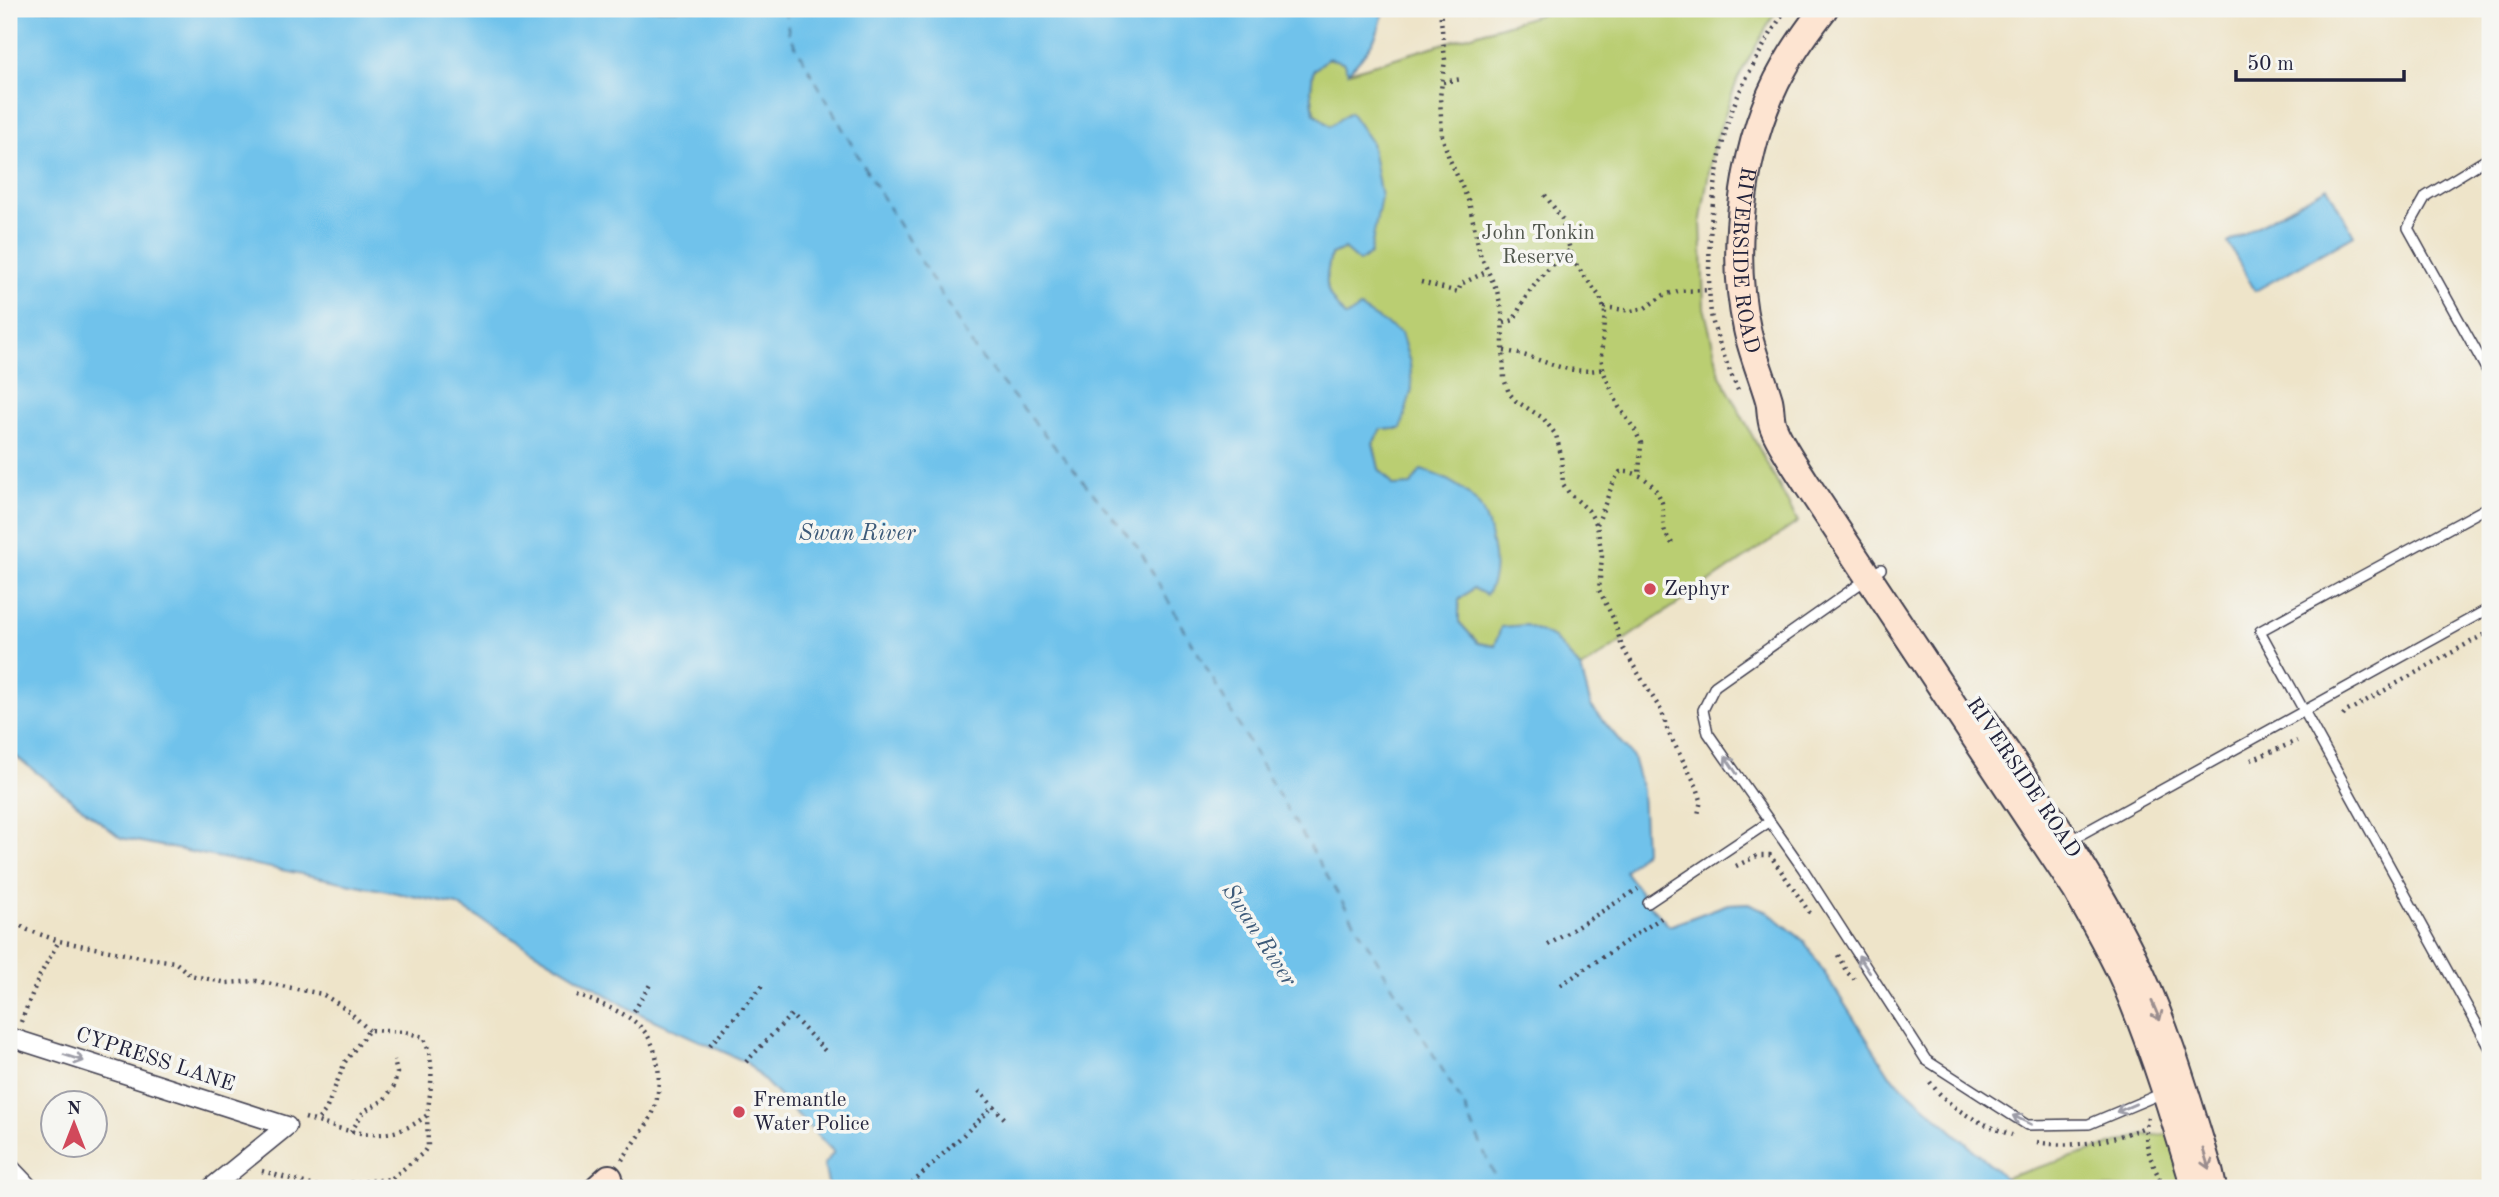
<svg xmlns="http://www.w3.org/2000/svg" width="2499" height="1197" font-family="'Old Standard TT',serif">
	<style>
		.green { fill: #bace72; stroke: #6e7856; stroke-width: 2 }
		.water { fill: #6fc2eb; stroke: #487293; stroke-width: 2 }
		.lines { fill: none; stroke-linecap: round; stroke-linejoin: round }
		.ferry { stroke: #3d5a79; stroke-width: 2; stroke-dasharray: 9 7; stroke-linecap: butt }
		.lane-casing { stroke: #413f50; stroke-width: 12 }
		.street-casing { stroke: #413f50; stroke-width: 21 }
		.secondary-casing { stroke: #413f50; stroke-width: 30 }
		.path { stroke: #413f50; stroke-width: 4.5; stroke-dasharray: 2 5; stroke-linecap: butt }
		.lane { stroke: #fff; stroke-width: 9 }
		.street { stroke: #fff; stroke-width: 18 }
		.secondary { stroke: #fde4d1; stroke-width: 26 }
		.oneway { stroke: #9c9ca7 }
		.oneway2 { stroke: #9a8d8e }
		.poi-dot { fill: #d1495b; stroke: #f6f6f2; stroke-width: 2.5 }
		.labels { text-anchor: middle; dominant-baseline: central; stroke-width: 7; stroke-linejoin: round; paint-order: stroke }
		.park-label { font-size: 21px; fill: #50564c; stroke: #f6f6f2 }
		.street-label { font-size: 21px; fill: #22223b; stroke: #f6f6f2 }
		.poi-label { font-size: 21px; fill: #22223b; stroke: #f6f6f2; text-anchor: start }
		.water-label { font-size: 23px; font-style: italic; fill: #3d5a79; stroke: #f6f6f2 }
	</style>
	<rect width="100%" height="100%" fill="#f6f6f2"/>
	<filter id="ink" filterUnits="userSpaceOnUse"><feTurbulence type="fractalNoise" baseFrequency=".0143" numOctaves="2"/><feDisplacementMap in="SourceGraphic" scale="14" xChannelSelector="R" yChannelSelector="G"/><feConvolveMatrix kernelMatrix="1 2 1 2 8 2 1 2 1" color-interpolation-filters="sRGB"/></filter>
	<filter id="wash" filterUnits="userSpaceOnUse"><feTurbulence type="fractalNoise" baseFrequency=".00686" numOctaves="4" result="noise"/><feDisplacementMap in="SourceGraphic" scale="28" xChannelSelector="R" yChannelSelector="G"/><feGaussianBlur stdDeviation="1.57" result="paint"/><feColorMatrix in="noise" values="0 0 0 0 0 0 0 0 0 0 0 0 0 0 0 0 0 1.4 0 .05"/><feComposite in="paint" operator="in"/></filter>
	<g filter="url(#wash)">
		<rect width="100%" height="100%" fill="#eee4c9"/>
		<path class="green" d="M 1558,9 L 1777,9 L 1738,78 L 1713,148 L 1701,219 L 1704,307 L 1720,375 L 1798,522 L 1581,669 L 1554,638 L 1495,646 L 1478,643 L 1459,622 L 1459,600 L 1473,588 L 1411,486 L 1393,486 L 1379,469 L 1373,443 L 1381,429 L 1346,318 L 1329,298 L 1326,276 L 1331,254 L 1344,249 L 1351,113 L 1330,126 L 1314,113 L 1311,90 L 1313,71 L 1328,58 L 1343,62 L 1349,72 Z
			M 2204,1132 L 2223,1188 L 2016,1188 L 2004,1178 L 2140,1136 Z"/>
		<path class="water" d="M 9,9 L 1383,9 C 1381,36 1366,54 1348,72 L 1343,62 L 1328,58 L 1313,71 L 1311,90 L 1314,113 L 1330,126 L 1350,112 L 1371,142 L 1381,197 L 1370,254 L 1359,262 L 1344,249 L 1331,254 C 1324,286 1324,293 1346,317 L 1360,308 L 1401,333 L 1410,363 L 1412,389 L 1401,429 L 1381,429 L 1373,443 L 1379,469 L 1394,486 L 1411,485 L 1421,470 C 1444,476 1476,492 1485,517 C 1489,525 1490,535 1492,543 C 1496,561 1497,580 1486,595 L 1473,588 L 1459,600 L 1459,622 L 1478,643 L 1495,646 L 1501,627 L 1526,625 L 1554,638 L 1581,669 L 1591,706 L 1633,757 L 1642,790 L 1645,851 L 1625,871 L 1648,903 L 1669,926 L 1728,904 L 1748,903 L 1767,911 L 1804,941 L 1890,1075 L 2016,1188 L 829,1188 L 824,1164 L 834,1152 L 746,1062 L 634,1011 L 457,905 L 121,838 L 9,751 Z
			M 2327,187 L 2354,235 L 2255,291 L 2228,243 Z"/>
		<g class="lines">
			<path class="ferry" d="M 785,9 L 789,34 L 873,182 L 975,350 L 1139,549 L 1271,782 L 1464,1106 L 1500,1188"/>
		</g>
	</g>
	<g filter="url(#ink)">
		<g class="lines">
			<defs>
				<path id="lane" d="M 2490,157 L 2426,196 L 2408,228 L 2490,376
					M 2490,506 L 2260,631 L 2490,1048
					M 1881,569 L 1715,686 L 1703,710 L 1708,733 L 1803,869 L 1926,1060 L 2027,1125 L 2089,1124 L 2165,1092
					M 2069,841 L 2490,608
					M 1648,903 L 1769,822"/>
				<path id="street" d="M 9,1037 L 287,1126
					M 9,1167 L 29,1188
					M 211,1188 L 287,1126"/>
				<g id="secondary">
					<path id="s1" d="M 1824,9 C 1810,27 1796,46 1785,66 C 1743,138 1729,248 1747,329 C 1752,353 1762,376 1769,400 C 1771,408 1770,418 1773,426 C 1780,445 1797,468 1808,486 L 2076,890 C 2093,921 2112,952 2126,985 C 2154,1050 2175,1120 2195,1188"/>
					<path d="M 1979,712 C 2033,791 2089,869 2132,955 C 2166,1023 2187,1098 2209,1170 L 2213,1188"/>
					<path d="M 598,1188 L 609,1178"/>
				</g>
			</defs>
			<use href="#lane" class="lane-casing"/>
			<use href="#street" class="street-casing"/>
			<use href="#secondary" class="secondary-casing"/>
			<path class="path" d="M 1440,9 L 1445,60 L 1440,97 L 1442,136 L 1449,158 L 1469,202 L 1480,254 L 1497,291 L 1502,311 L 1504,379 L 1509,393 L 1516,401 L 1543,418 L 1556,435 L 1561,455 L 1563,484 L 1569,493 L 1588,510 L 1597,525 L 1602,556 L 1599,590 L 1614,620 L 1622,647 L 1662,712 L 1668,732 L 1697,787 L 1701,800 L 1698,815
				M 1443,82 L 1462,79
				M 1545,195 L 1562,219 L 1570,250 L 1577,266 L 1600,297 L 1605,311 L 1601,357 L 1604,373 L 1619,407 L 1635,430 L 1641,443 L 1639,475
				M 1421,282 L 1458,292 L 1461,284 L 1488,271
				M 1604,307 L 1631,311 L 1645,308 L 1664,295 L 1678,291 L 1711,290
				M 1504,323 L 1514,320 C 1527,290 1545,270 1570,250
				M 1504,351 C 1542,356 1563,377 1604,369
				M 1738,390 C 1730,373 1714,332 1711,314 C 1705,259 1713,165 1731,113 C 1742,82 1768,37 1786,9
				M 1597,524 C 1604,510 1611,482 1620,472 C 1639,470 1656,484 1662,503 C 1664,512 1662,523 1665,532 C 1667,537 1671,542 1674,546
				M 2343,716 L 2346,712 L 2490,631
				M 2251,760 L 2297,741
				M 1736,866 L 1759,855 L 1770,855 L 1812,916
				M 9,919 L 28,930 L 59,941 L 140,957 L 175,962 L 190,975 L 227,983 L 257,981 L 322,994 L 345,1008 L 369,1030
				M 1548,945 L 1638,889
				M 1838,955 L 1846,971 L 1854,979
				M 1561,985 L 1661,918
				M 577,995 C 599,1004 629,1012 644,1031 C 662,1052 663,1095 650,1119 C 642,1133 631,1147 622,1160
				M 634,1011 L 651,983
				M 21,1022 L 39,977 L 59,941
				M 710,1045 L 763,985
				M 746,1062 L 791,1015 L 828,1054
				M 1930,1082 C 1951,1111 1979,1123 2012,1135
				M 979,1091 L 1005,1119
				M 2148,1117 C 2141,1142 2153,1167 2165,1188
				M 305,1118 C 348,1131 387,1148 427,1115 C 431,1088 436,1061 423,1037 L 405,1032 L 369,1030 L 345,1062 L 326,1110 L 316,1122
				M 351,1132 L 364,1111 L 384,1100 L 394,1086 L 397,1073 L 394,1060
				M 2037,1142 C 2074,1149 2111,1141 2145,1127
				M 262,1171 L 315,1186 L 391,1179 L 423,1153 L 428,1146 L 427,1116
				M 907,1188 L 993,1107"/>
			<use href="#lane" class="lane"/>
			<use href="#street" class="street"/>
			<use href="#secondary" class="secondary"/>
		</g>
		<defs><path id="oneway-shaft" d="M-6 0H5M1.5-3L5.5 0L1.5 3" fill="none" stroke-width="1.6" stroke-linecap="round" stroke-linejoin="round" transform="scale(1.75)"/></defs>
		<g class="oneway">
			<use href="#oneway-shaft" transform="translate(1731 765) rotate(-124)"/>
			<use href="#oneway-shaft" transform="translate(1864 964) rotate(-123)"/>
			<use href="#oneway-shaft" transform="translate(74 1058) rotate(18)"/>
			<use href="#oneway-shaft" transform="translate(2126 1108) rotate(157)"/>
			<use href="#oneway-shaft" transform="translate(2022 1120) rotate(-154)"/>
		</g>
		<g class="oneway2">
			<use href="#oneway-shaft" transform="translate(2156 1011) rotate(67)"/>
			<use href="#oneway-shaft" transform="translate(2206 1159) rotate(73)"/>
		</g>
	</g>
	<g class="poi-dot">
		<circle cx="1650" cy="589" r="7"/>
		<circle cx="739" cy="1112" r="7"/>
	</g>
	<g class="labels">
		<g class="park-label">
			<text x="1538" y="233">John Tonkin<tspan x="1538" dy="24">Reserve</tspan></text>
		</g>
		<g class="street-label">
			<text stroke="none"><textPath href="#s1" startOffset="271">RIVERSIDE ROAD</textPath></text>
			<text transform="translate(2023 778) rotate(56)">RIVERSIDE ROAD</text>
			<text transform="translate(155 1060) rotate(18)">CYPRESS LANE</text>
		</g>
		<g class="poi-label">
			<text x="1664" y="589">Zephyr</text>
			<text x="753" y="1100">Fremantle<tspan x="753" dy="24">Water Police</tspan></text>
		</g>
		<g class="water-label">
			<text x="857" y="533">Swan River</text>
			<text transform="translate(1259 935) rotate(57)">Swan River</text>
		</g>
	</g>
	<rect width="2499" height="1197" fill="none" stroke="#f6f6f2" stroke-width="35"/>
	<g transform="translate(74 1124)"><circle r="33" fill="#f6f6f2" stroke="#a1a1a9" stroke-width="2"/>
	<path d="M0-5L12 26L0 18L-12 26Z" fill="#d1495b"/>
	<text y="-10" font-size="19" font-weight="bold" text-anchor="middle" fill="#22223b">N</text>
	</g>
	<path d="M2236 70v10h168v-10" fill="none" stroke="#22223b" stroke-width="3.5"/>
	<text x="2247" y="70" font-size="21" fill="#22223b" stroke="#f6f6f2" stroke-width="5" paint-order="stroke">50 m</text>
</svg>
